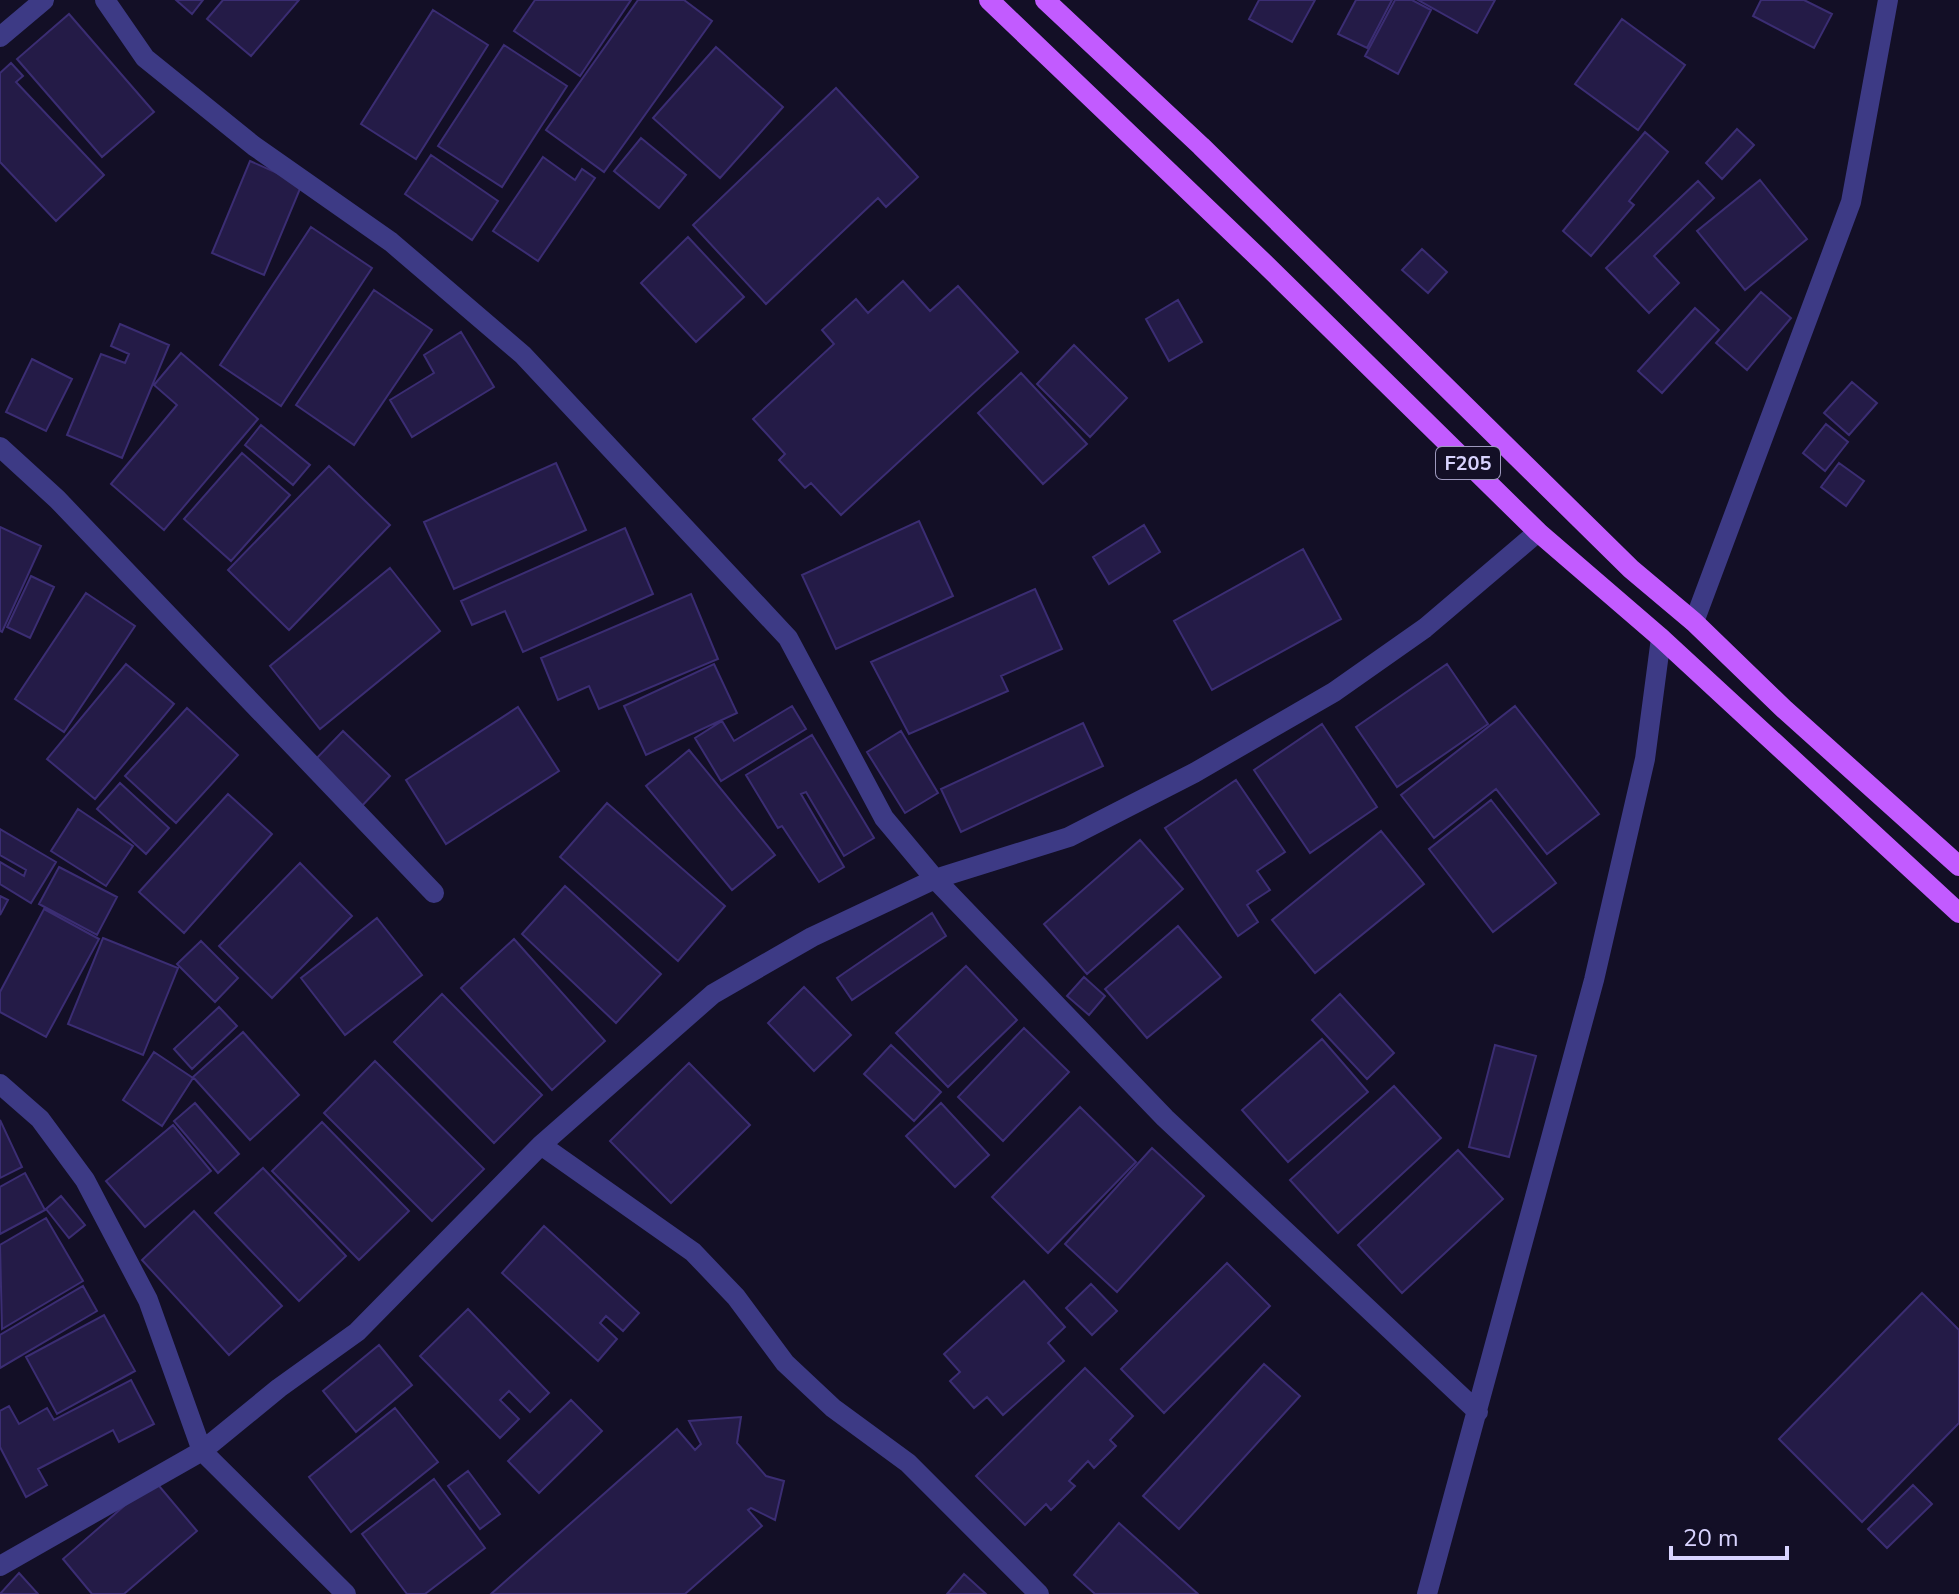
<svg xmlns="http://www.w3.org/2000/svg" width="1959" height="1594" font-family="'Nunito Sans',sans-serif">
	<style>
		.building { fill: #241b47; stroke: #3b2d73; stroke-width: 2 }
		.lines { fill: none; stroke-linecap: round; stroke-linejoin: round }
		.street { stroke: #3d3a85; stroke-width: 20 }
		.primary { stroke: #c25bff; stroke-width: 20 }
		.labels { text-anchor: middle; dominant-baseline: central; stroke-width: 6; stroke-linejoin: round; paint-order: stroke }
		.shield { fill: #130f26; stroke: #9e99be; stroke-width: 2 }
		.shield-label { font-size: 20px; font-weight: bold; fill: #d9d4ff }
	</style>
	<rect width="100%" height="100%" fill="#130f26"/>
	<path class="building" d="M 176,0 L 203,0 L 192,14 Z
		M 223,0 L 299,0 L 251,56 L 207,19 Z
		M 535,0 L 631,0 L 580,76 L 514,31 Z
		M 638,0 L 684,0 L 712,21 L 604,172 L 546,130 Z
		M 1259,0 L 1315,0 L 1292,42 L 1249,19 Z
		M 1356,0 L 1392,0 L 1367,48 L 1338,34 Z
		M 1395,0 L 1412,0 L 1431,10 L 1398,74 L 1365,56 Z
		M 1418,0 L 1495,0 L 1477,33 Z
		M 1761,0 L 1804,0 L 1832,14 L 1814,48 L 1753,16 Z
		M 433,10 L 488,45 L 416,159 L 361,124 Z
		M 69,14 L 154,112 L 102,157 L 17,59 Z
		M 1622,19 L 1685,65 L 1638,130 L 1575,84 Z
		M 504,45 L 567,86 L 502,187 L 438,146 Z
		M 716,47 L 783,107 L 720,178 L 653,118 Z
		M 11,63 L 23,76 L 16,82 L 104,175 L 56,221 L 0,162 L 0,73 Z
		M 836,88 L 918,177 L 886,207 L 878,198 L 766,304 L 693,225 Z
		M 1737,129 L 1754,145 L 1722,179 L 1706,163 Z
		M 1645,132 L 1668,152 L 1629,201 L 1634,205 L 1591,256 L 1563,231 Z
		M 641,138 L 686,175 L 659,208 L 614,171 Z
		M 431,155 L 498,201 L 472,240 L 405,194 Z
		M 543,157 L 575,180 L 582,169 L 595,178 L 538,261 L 493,231 Z
		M 250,161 L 302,184 L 264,275 L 212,253 Z
		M 1760,180 L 1807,239 L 1745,290 L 1697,231 Z
		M 1698,181 L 1714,198 L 1654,256 L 1679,283 L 1649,313 L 1606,268 Z
		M 311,227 L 372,268 L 281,406 L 220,365 Z
		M 688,237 L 744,297 L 696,342 L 641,283 Z
		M 1422,249 L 1447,272 L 1428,293 L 1402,270 Z
		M 903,281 L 930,311 L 958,286 L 1018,352 L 841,515 L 811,483 L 805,488 L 779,460 L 785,454 L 753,419 L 834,344 L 822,330 L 856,299 L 868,313 Z
		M 374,290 L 432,330 L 354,445 L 296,405 Z
		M 1761,292 L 1791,318 L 1747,370 L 1716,343 Z
		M 1178,300 L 1202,342 L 1169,361 L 1146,319 Z
		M 1695,308 L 1719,330 L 1662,393 L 1638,371 Z
		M 120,324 L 169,345 L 122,458 L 67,435 L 101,354 L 125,363 L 129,354 L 111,346 Z
		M 461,332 L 494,387 L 412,437 L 390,400 L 434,373 L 424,355 Z
		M 1074,345 L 1127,398 L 1090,437 L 1037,384 Z
		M 181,353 L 258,419 L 164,530 L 111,484 L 177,405 L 154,385 Z
		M 32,359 L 72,379 L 46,431 L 6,412 Z
		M 1021,373 L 1087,444 L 1043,484 L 978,413 Z
		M 1852,382 L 1877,403 L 1849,435 L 1824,413 Z
		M 1826,424 L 1848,442 L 1825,471 L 1803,453 Z
		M 261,425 L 310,465 L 293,485 L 245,445 Z
		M 242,453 L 290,495 L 231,561 L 184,519 Z
		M 556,463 L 586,530 L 454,589 L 424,522 Z
		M 1839,463 L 1864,481 L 1846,506 L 1821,487 Z
		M 329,466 L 390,525 L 289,630 L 228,570 Z
		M 919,521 L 953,596 L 836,649 L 802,575 Z
		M 1144,525 L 1160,552 L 1109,584 L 1093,557 Z
		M 0,527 L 41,546 L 2,632 L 0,631 Z
		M 625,528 L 653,594 L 523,652 L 505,611 L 472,625 L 461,601 Z
		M 1303,549 L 1341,619 L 1212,690 L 1174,621 Z
		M 390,568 L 440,631 L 320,729 L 270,666 Z
		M 31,576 L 54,587 L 30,638 L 7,627 Z
		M 1035,589 L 1062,649 L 1001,676 L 1008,691 L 909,734 L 871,662 Z
		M 86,593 L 135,626 L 64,732 L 15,699 Z
		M 691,594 L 718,659 L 599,709 L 589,686 L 558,700 L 541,658 Z
		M 126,664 L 174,704 L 95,799 L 47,759 Z
		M 714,664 L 737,713 L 646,755 L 624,706 Z
		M 1447,664 L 1488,724 L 1397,787 L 1356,727 Z
		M 792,706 L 806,729 L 721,781 L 695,738 L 722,721 L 734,741 Z
		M 1515,706 L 1599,814 L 1547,854 L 1496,789 L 1434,838 L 1401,795 Z
		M 518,707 L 559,771 L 446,844 L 406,780 Z
		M 187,708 L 238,755 L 176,823 L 125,776 Z
		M 1083,723 L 1103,766 L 961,832 L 941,789 Z
		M 1322,724 L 1377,807 L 1310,853 L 1254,770 Z
		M 343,731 L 390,776 L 360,808 L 313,762 Z
		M 901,731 L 938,793 L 905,813 L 867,752 Z
		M 812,735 L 874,838 L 844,856 L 806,792 L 801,794 L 844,867 L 819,882 L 782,826 L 778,828 L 746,775 Z
		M 689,750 L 775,855 L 732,890 L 646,786 Z
		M 1236,780 L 1285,852 L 1257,871 L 1270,890 L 1247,905 L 1258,922 L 1238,936 L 1165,828 Z
		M 120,783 L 169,828 L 146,854 L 97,809 Z
		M 228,794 L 272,834 L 184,933 L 139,892 Z
		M 1491,800 L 1556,883 L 1493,932 L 1429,849 Z
		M 607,803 L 725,906 L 678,961 L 560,857 Z
		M 78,809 L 133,846 L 106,886 L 51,851 Z
		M 0,829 L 56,862 L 31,903 L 0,884 L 0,862 L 24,876 L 26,870 L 0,855 Z
		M 1381,831 L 1424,884 L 1315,973 L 1272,920 Z
		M 1140,840 L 1183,889 L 1087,974 L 1044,924 Z
		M 300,863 L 352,916 L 272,998 L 219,946 Z
		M 59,867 L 117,897 L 97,935 L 39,904 Z
		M 565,886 L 661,974 L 616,1023 L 522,934 Z
		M 0,896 L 8,900 L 0,915 Z
		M 44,909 L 99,939 L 46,1037 L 0,1012 L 0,992 Z
		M 932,913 L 946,936 L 852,1000 L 837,978 Z
		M 377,918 L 422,975 L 345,1035 L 301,978 Z
		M 1178,926 L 1221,977 L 1147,1038 L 1105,989 Z
		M 103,938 L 178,968 L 143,1055 L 68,1024 Z
		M 514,939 L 605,1041 L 552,1090 L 461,988 Z
		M 201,941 L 238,978 L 215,1002 L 177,964 Z
		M 966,966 L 1017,1020 L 948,1087 L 896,1033 Z
		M 1084,977 L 1105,996 L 1089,1015 L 1067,996 Z
		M 804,987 L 851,1035 L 814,1071 L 768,1023 Z
		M 442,994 L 542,1095 L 494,1143 L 394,1042 Z
		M 1340,994 L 1394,1053 L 1367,1079 L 1312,1020 Z
		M 219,1007 L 237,1026 L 192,1069 L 174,1049 Z
		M 1024,1028 L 1069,1072 L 1003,1141 L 958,1097 Z
		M 243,1032 L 299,1095 L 250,1140 L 193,1077 Z
		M 1322,1039 L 1368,1092 L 1288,1162 L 1242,1110 Z
		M 891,1045 L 941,1092 L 914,1121 L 864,1074 Z
		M 1495,1045 L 1536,1056 L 1509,1157 L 1469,1147 Z
		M 154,1052 L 193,1078 L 162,1126 L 123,1100 Z
		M 375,1061 L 484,1169 L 432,1221 L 324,1113 Z
		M 689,1063 L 750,1125 L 671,1203 L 610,1141 Z
		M 1394,1086 L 1441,1138 L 1338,1233 L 1290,1180 Z
		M 195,1103 L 239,1154 L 218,1173 L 174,1121 Z
		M 941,1103 L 989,1155 L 955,1187 L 906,1136 Z
		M 1080,1107 L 1136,1162 L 1048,1253 L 992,1197 Z
		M 0,1120 L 22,1167 L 0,1178 Z
		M 322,1122 L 409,1211 L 359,1260 L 272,1171 Z
		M 173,1125 L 211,1171 L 145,1227 L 106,1181 Z
		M 1152,1148 L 1204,1196 L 1117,1292 L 1065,1244 Z
		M 1458,1150 L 1503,1199 L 1402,1293 L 1358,1245 Z
		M 263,1168 L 346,1256 L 299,1301 L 215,1213 Z
		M 25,1173 L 45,1210 L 0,1234 L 0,1187 Z
		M 61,1196 L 85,1225 L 69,1238 L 46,1209 Z
		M 194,1211 L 282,1306 L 229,1355 L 142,1260 Z
		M 46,1218 L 83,1281 L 2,1329 L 0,1245 Z
		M 544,1226 L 639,1313 L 623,1331 L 606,1316 L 600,1323 L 617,1339 L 598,1361 L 502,1273 Z
		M 1227,1263 L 1270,1306 L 1164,1413 L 1121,1369 Z
		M 1024,1281 L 1065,1327 L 1048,1343 L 1064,1361 L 1003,1415 L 987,1397 L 974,1408 L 950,1381 L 960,1372 L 944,1354 Z
		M 1091,1284 L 1117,1311 L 1092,1335 L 1066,1308 Z
		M 83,1286 L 97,1311 L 0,1368 L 0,1335 Z
		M 1922,1293 L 1959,1330 L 1959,1423 L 1862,1522 L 1779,1439 Z
		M 468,1309 L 549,1393 L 530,1412 L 509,1391 L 500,1400 L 519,1419 L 500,1438 L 420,1356 Z
		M 104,1315 L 135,1371 L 57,1414 L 26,1357 Z
		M 379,1345 L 412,1385 L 356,1432 L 323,1391 Z
		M 1264,1364 L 1300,1396 L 1179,1529 L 1143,1496 Z
		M 1085,1368 L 1133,1416 L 1110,1440 L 1116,1446 L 1094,1468 L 1088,1461 L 1069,1481 L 1075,1486 L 1051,1510 L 1046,1504 L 1025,1525 L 976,1476 Z
		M 131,1380 L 154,1424 L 119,1442 L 113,1430 L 38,1469 L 47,1485 L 26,1497 L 0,1447 L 0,1411 L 9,1406 L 19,1424 L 47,1408 L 54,1420 Z
		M 571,1400 L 602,1431 L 539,1493 L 508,1461 Z
		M 395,1408 L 438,1462 L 351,1532 L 309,1477 Z
		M 741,1417 L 737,1443 L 766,1476 L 784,1481 L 775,1520 L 751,1508 L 748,1510 L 762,1526 L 685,1594 L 491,1594 L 677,1429 L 695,1450 L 701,1444 L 689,1421 Z
		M 468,1471 L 500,1514 L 480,1529 L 448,1486 Z
		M 434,1479 L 485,1548 L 425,1594 L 407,1594 L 362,1534 Z
		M 154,1480 L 197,1531 L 124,1594 L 92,1594 L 63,1559 Z
		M 1913,1485 L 1932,1504 L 1887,1548 L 1868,1529 Z
		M 1119,1523 L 1198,1594 L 1095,1594 L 1074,1575 Z
		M 19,1573 L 38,1594 L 0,1594 Z
		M 964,1574 L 986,1594 L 947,1594 Z"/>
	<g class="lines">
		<path class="street" d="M 105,0 L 145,58 L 254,146 L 391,242 L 523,355 L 788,638 L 884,818 L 935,879 L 1165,1118 L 1478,1412
			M 0,37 L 44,0
			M 0,447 L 57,499 L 434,893
			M 1694,622 L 1851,202 L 1888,0
			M 0,1084 L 40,1119 L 85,1180 L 148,1300 L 202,1451 L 346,1594
			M 541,1145 L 693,1252 L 736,1297 L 785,1363 L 833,1408 L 908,1463 L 1039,1594
			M 0,1566 L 202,1451 L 279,1388 L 357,1332 L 541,1145 L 713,994 L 812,937 L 935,879 L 1069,837 L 1194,773 L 1334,692 L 1425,628 L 1538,532
			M 1427,1594 L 1594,980 L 1645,759 L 1661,638"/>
		<path class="primary" d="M 989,0 L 1264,263 L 1538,532 L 1661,638 L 1959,913
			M 1045,0 L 1201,146 L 1631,569 L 1694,622 L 1784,709 L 1959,866"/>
	</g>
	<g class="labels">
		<rect class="shield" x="1436" y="447" width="64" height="32" rx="6"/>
		<g class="shield-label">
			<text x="1468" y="463">F205</text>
		</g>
	</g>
	<path d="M1671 1546v12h116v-12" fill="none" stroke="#d9d4ff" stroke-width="4"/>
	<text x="1683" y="1546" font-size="24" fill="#d9d4ff" stroke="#130f26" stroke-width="6" paint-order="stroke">20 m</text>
</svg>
